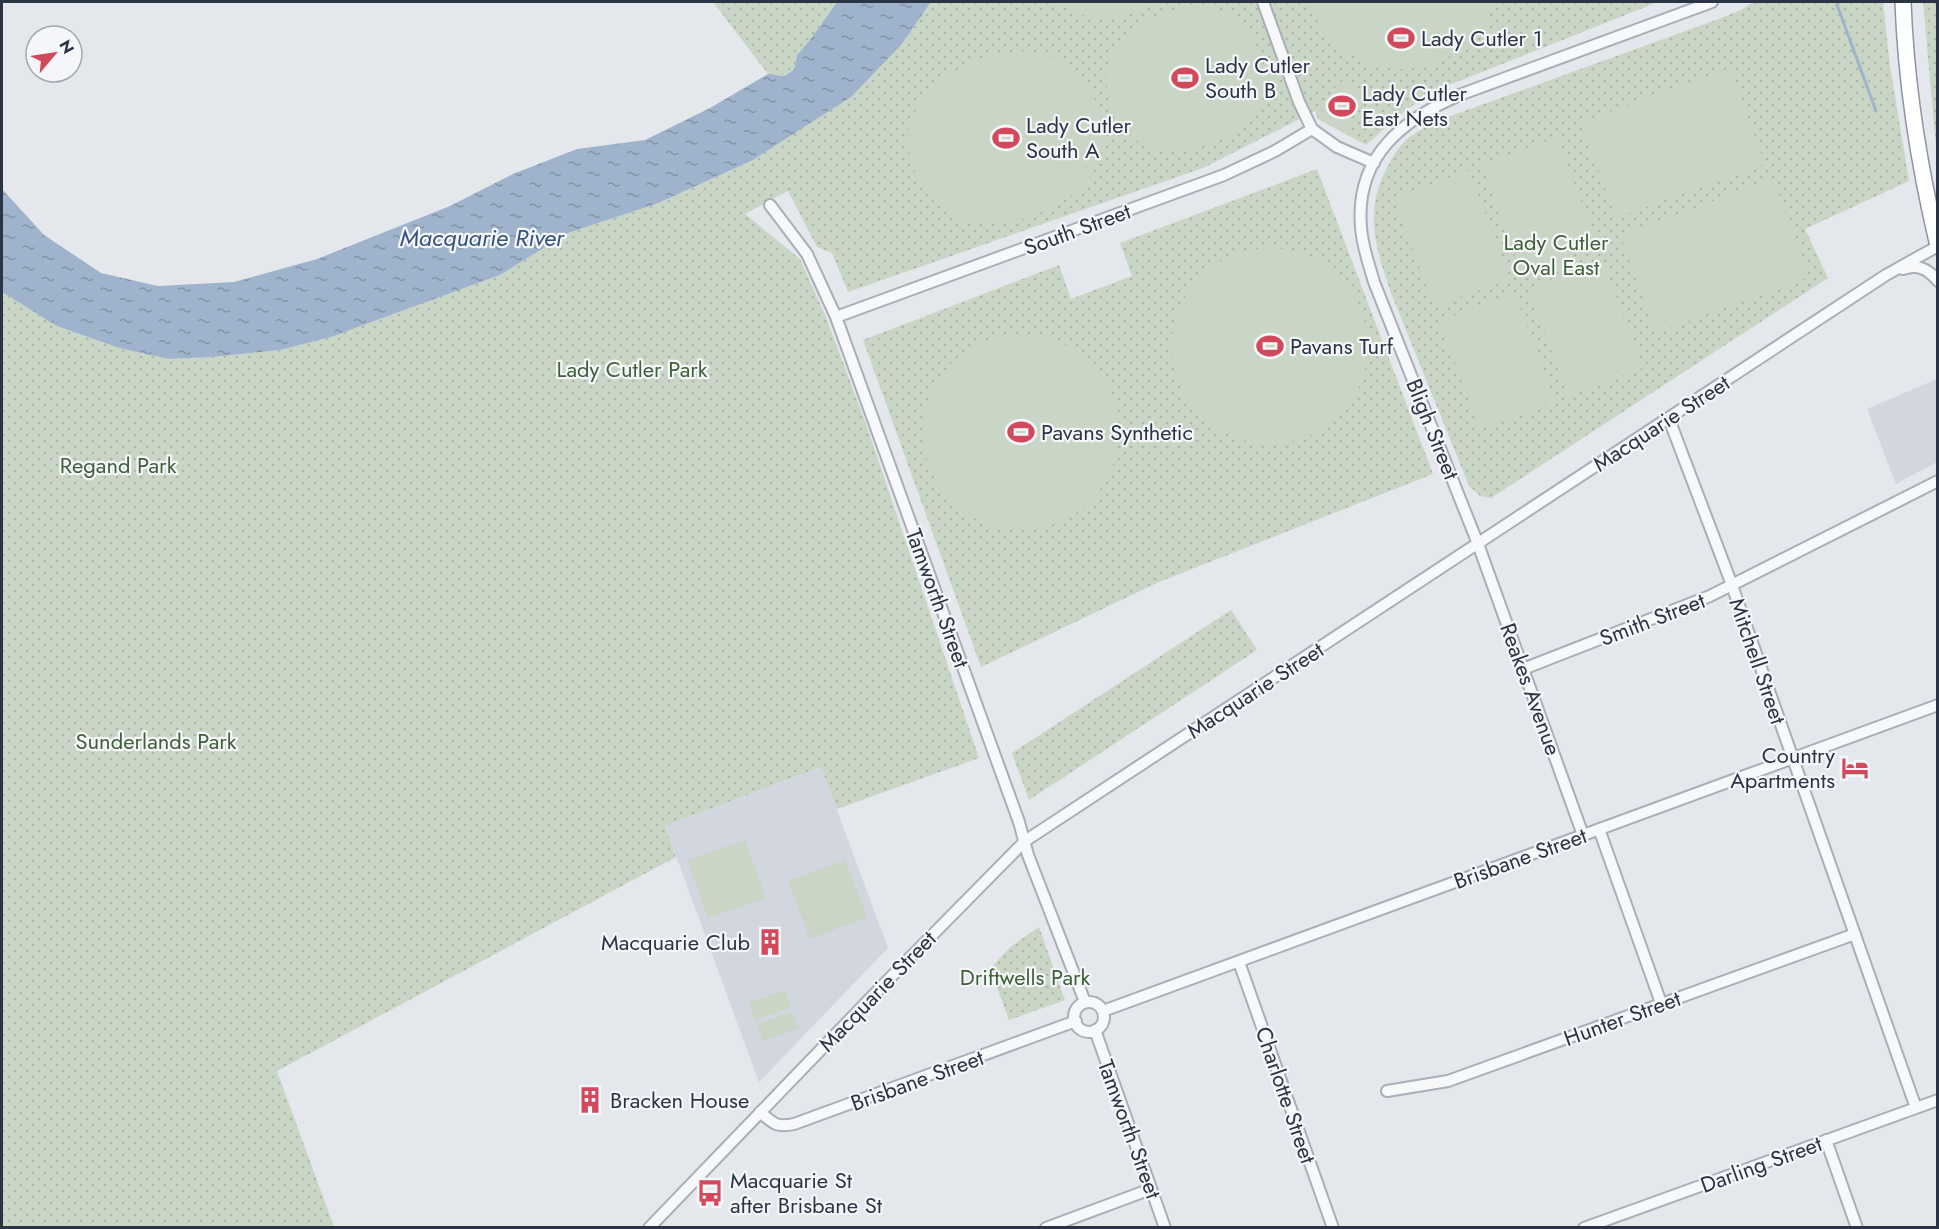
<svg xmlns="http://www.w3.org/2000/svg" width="1939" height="1229" font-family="Jost,sans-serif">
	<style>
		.built { fill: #d2d6de }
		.grass { fill: url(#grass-dots) }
		.pitch { fill: #c9d6c5 }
		.water { fill: url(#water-ripples) }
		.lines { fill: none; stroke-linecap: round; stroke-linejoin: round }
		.stream { stroke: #9fb4cc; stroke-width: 3 }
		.minor-casing { stroke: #a9aeb7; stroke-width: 14 }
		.highway-casing { stroke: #8b94a3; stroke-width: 18 }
		.minor { stroke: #f7f8fa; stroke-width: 10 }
		.highway { stroke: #fff; stroke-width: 15 }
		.labels { text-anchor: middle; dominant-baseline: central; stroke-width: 4.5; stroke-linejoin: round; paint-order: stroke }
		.poi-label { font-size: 22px; fill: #2b3445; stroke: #f4f6f9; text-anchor: start }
		.street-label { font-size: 22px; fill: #2b3445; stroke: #f4f6f9 }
		.park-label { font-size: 22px; fill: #3f6138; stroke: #f4f6f9 }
		.water-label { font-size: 24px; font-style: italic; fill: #34527a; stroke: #f4f6f9 }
	</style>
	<defs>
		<pattern id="grass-dots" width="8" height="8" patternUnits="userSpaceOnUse" patternTransform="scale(1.5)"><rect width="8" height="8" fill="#c9d6c5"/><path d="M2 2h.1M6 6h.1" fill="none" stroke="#adb8ab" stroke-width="1.8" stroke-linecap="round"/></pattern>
		<pattern id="water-ripples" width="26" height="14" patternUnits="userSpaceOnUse" patternTransform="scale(1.5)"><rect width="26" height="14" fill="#9fb4cc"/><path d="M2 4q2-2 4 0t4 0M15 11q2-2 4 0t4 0" fill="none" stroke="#8293a7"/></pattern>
	</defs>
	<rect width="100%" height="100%" fill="#e4e7ec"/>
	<path class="built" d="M 1937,379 L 1937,462 L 1896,484 L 1867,409 Z
		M 821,767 L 888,948 L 759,1082 L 665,826 Z"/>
	<path class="grass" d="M 713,2 L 837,2 L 810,40 L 797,55 L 794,70 C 785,76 780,77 768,74 Z
		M 931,2 L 1658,2 L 1429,93 L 1401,114 L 1366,145 L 1318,119 L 1315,111 L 1203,168 L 848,292 L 832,253 L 817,247 L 788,191 L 745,214 L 800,259 L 825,315 L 864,418 L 979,758 L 837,809 L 821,767 L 665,826 L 676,857 L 277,1071 L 334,1227 L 2,1227 L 2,292 L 57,326 L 119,348 L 169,359 L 213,357 L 280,350 L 331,337 L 500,275 L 568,233 L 656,204 L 751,161 L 901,45 Z
		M 1754,2 L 1883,2 L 1890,66 L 1909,181 L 1805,229 L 1828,278 L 1491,498 L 1480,496 L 1469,486 L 1391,293 C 1375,246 1363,210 1389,164 C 1394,155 1400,145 1408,138 C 1415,133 1424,128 1431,123 L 1716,20 L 1741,10 Z
		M 1923,2 L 1937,2 L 1937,158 Z
		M 1317,169 L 1433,474 L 1159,582 L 981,667 L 863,340 L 1059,265 L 1071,299 L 1132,276 L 1120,243 Z
		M 1231,610 L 1257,650 L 1029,800 L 1012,753 Z
		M 1039,927 L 1065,1000 L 1009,1020 L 990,969 L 1009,948 Z"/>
	<path class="pitch" d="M 1055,2 L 1160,2 C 1129,20 1085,25 1055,2 Z
		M 1308,2 L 1494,2 C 1489,21 1476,38 1460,50 C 1404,90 1332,64 1308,2 Z
		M 1183,7 C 1190,7 1198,6 1206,7 C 1245,11 1274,60 1262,97 C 1249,139 1180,163 1142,144 C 1137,142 1133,137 1128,133 C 1119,125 1114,113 1110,102 C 1093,49 1138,19 1183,7 Z
		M 1025,51 C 1032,52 1041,52 1047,54 C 1093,70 1120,132 1092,174 C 1067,211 991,240 950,214 C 932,203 919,186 913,165 C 911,160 909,153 908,148 C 902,107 946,71 980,59 C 995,54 1010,53 1025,51 Z
		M 1730,68 L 1765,164 L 1616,218 L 1581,122 Z
		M 1339,80 L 1365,93 L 1344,133 L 1318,119 Z
		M 1557,137 L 1598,246 L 1522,274 L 1482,165 Z
		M 1469,170 L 1510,279 L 1434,307 L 1394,198 Z
		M 1773,179 L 1809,277 L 1656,333 L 1620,235 Z
		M1172 346a98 98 0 1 1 196 0a98 98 0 1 1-196 0Z
		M 1603,260 L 1643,368 L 1568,396 L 1528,288 Z
		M 1515,293 L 1555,402 L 1480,429 L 1439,321 Z
		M923 432a98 98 0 1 1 196 0a98 98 0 1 1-196 0Z
		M 745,840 L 766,898 L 708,918 L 687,860 Z
		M 845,860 L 867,917 L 810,939 L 788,881 Z
		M 785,990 L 791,1007 L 755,1020 L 749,1003 Z
		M 792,1012 L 799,1028 L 763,1041 L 757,1024 Z"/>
	<path class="water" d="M 837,2 L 931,2 L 901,45 L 851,97 L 751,161 L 656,204 L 568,233 L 500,275 L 331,337 L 280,350 L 213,357 L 169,359 L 119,348 L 57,326 L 2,292 L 2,189 L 44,235 L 101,273 L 158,286 L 234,282 L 317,259 L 450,206 L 513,174 L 577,149 L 645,140 L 710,108 L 768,74 L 784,76 L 794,70 L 797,55 L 810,40 Z"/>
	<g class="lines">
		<path class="stream" d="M 1836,2 L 1876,111"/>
		<defs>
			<path id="minor" d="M 1263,2 L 1299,102 L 1312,129 L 1337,147 L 1374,163
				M 770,205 L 807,254 L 836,317 L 1019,822 L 1028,855 L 1085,1002
				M 1903,269 C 1918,264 1928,269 1938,281
				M 836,317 L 1224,175 L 1275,151 L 1312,129
				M 1669,419 L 1729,577 L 1916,1108
				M 1523,669 L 1710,596 L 1938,481
				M 1599,829 L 1661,1003
				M 1583,835 L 1478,544 L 1374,282 C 1369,264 1362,246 1361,227 C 1355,156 1403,119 1462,94 L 1712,2
				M 1239,962 L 1333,1228
				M1074 1017a15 15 0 1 1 30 0a15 15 0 1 1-30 0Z
				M 1103,1011 L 1938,705
				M 1095,1030 L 1165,1228
				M 1387,1091 L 1448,1081 L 1855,934
				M 760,1112 C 773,1123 776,1128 794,1124 L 1076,1021
				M 1826,1140 L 1857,1228
				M 649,1228 L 886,982 L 1025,841 L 1886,275 L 1938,246
				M 1046,1228 L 1151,1189
				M 1584,1228 L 1938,1100"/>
			<path id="highway" d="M 1903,2 C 1906,84 1919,166 1938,246"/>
		</defs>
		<use href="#minor" class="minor-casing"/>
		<use href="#highway" class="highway-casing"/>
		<use href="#minor" class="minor"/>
		<use href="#highway" class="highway"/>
	</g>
	<defs>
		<symbol id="stadium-bare" viewBox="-9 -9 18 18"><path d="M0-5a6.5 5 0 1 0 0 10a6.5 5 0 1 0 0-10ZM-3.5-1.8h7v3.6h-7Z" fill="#d1495b" stroke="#f4f6f9" stroke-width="2.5" paint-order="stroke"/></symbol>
		<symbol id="hotel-bare" viewBox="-9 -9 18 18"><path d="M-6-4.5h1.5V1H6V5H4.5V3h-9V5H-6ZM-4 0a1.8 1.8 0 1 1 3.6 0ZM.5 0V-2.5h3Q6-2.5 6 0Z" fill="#d1495b" stroke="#f4f6f9" stroke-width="2.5" paint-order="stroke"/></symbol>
		<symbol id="building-bare" viewBox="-9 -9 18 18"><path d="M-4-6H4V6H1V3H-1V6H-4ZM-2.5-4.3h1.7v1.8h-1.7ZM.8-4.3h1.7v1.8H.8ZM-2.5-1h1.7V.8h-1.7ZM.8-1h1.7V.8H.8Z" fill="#d1495b" stroke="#f4f6f9" stroke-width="2.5" paint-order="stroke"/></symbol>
		<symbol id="bus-bare" viewBox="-9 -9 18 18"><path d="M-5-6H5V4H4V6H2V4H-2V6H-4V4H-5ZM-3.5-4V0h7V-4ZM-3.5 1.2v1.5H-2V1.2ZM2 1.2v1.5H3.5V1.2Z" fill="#d1495b" stroke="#f4f6f9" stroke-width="2.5" paint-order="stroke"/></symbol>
	</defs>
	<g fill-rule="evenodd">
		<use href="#stadium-bare" x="1382" y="19" width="38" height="38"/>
		<use href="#stadium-bare" x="1166" y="59" width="38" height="38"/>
		<use href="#stadium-bare" x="1323" y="87" width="38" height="38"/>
		<use href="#stadium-bare" x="987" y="119" width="38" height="38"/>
		<use href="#stadium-bare" x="1251" y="327" width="38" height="38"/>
		<use href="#stadium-bare" x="1002" y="413" width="38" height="38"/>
		<use href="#hotel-bare" x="1836" y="749" width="38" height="38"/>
		<use href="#building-bare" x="751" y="923" width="38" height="38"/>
		<use href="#building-bare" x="571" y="1081" width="38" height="38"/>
		<use href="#bus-bare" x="691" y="1174" width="38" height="38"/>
	</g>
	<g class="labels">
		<g class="poi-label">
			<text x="1421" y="38">Lady Cutler 1</text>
			<text x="1205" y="65">Lady Cutler<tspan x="1205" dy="25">South B</tspan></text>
			<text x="1362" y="93">Lady Cutler<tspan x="1362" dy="25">East Nets</tspan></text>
			<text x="1026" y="125">Lady Cutler<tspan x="1026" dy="25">South A</tspan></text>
			<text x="1290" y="346">Pavans Turf</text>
			<text x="1041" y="432">Pavans Synthetic</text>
			<text x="1835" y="755" text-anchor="end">Country<tspan x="1835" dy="25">Apartments</tspan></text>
			<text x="750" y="942" text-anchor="end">Macquarie Club</text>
			<text x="610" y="1100">Bracken House</text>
			<text x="730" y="1180">Macquarie St<tspan x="730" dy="25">after Brisbane St</tspan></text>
		</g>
		<g class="street-label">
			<text transform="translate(1077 229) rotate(-20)">South Street</text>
			<text transform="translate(1661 423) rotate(-33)">Macquarie Street</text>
			<text transform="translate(1433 429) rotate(68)">Bligh Street</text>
			<text transform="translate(938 598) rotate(70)">Tamworth Street</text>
			<text transform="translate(1652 619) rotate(-21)">Smith Street</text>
			<text transform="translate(1758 661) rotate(71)">Mitchell Street</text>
			<text transform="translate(1531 689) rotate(70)">Reakes Avenue</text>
			<text transform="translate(1255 690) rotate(-33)">Macquarie Street</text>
			<text transform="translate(1520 858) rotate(-20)">Brisbane Street</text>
			<text transform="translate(877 991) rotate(-46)">Macquarie Street</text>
			<text transform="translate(1622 1018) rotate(-20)">Hunter Street</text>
			<text transform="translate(917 1080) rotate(-20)">Brisbane Street</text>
			<text transform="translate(1286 1095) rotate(71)">Charlotte Street</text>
			<text transform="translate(1130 1129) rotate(70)">Tamworth Street</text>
			<text transform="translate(1761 1164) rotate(-20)">Darling Street</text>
		</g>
		<g class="park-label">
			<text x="1556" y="242">Lady Cutler<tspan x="1556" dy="25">Oval East</tspan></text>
			<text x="632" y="369">Lady Cutler Park</text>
			<text x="118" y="465">Regand Park</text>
			<text x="156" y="741">Sunderlands Park</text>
			<text x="1025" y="977">Driftwells Park</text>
		</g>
		<g class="water-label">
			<text x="482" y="237">Macquarie River</text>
		</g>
	</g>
	<rect width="1939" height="1229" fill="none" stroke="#2b3445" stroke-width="6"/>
	<g transform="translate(54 54) rotate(61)"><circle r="28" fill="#f4f6f9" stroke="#a4a8b1" stroke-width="1.5"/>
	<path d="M0-4.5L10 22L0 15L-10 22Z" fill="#d1495b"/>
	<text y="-9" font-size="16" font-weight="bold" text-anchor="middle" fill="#2b3445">N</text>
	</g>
</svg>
